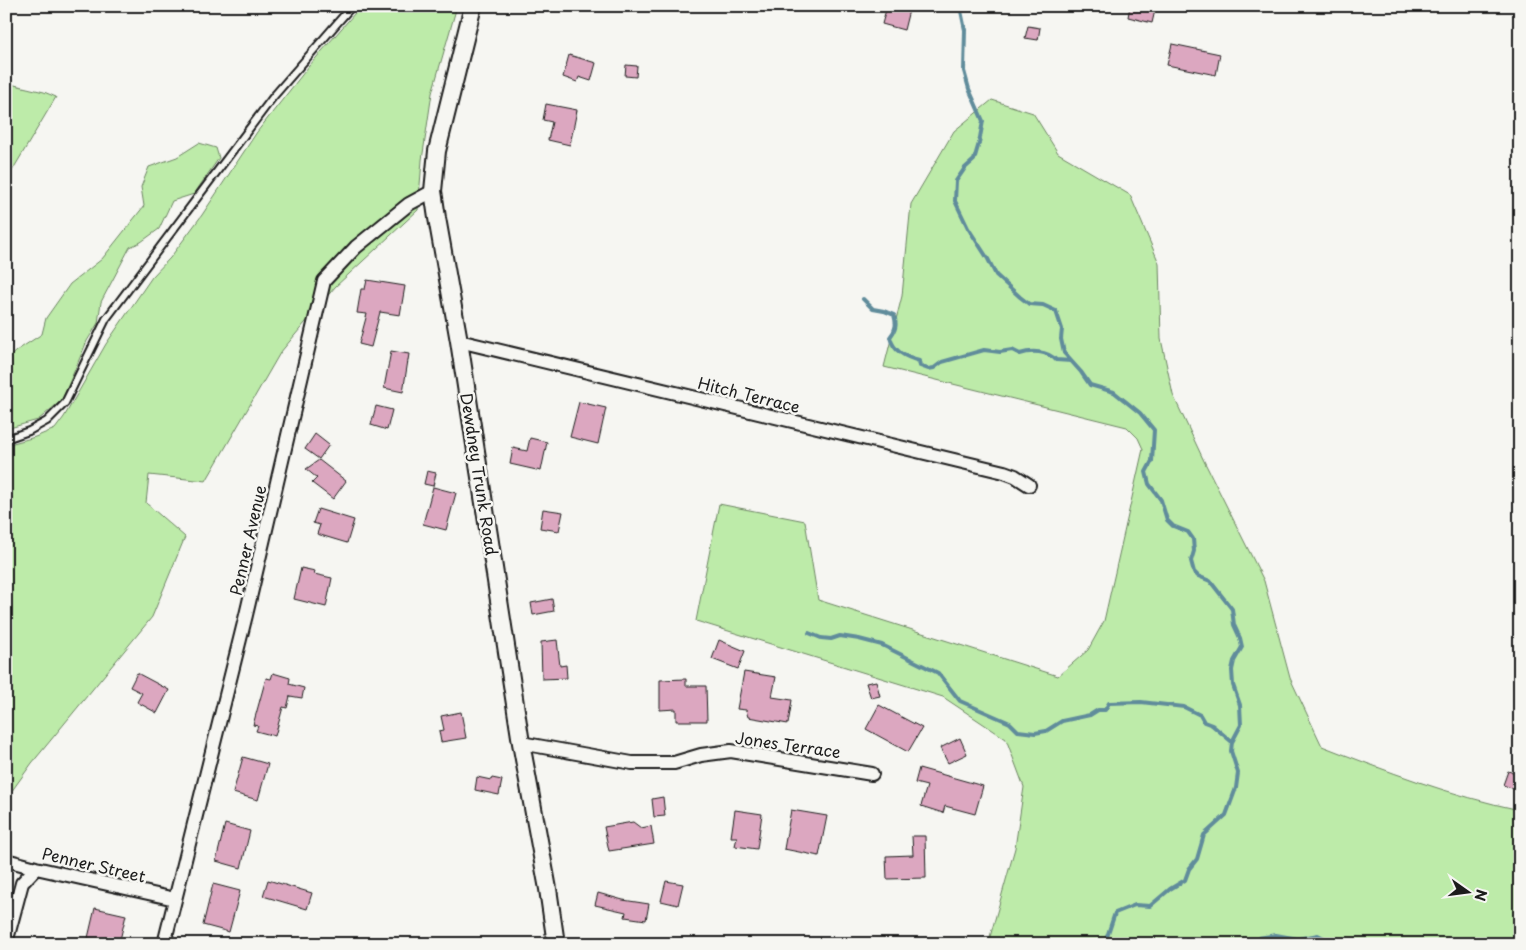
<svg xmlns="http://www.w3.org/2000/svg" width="1526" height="950" font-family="'Playpen Sans',sans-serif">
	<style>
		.green { fill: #bdeba9; stroke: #6c8462 }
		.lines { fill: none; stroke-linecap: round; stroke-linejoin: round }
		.stream { stroke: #608c9b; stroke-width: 4 }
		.building { fill: #dca7c0; stroke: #1c1c1c }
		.service-casing { stroke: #1c1c1c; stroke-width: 10 }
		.minor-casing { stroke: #1c1c1c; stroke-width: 16 }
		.secondary-casing { stroke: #1c1c1c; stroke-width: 20 }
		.service { stroke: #f6f6f2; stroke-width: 6 }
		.minor { stroke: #f6f6f2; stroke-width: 12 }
		.secondary { stroke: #f6f6f2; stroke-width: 16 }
		.labels { text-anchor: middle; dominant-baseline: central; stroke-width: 5; stroke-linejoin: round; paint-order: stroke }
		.street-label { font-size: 16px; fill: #1c1c1c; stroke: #f6f6f2 }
	</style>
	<rect width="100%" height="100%" fill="#f6f6f2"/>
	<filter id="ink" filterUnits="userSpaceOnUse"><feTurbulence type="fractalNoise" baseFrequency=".02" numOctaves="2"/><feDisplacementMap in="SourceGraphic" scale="10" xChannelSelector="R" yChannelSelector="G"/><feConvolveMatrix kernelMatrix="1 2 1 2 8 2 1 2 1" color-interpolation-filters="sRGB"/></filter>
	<g filter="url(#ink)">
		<path class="green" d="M 361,6 L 457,6 L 432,93 L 422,160 L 418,210 L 335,287 L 280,353 L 206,481 L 149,475 L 146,503 L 185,537 L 152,617 L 32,763 L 6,799 L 6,445 L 35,437 L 55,429 L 64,417 L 106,344 L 152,277 L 170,258 L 202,215 L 257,132 L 309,66 Z
			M 6,83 L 44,92 L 56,97 L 6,181 Z
			M 992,100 L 1033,113 L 1058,153 L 1130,195 L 1159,263 L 1161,339 L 1173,395 L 1204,461 L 1264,581 L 1290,678 L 1322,746 C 1386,771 1452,796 1520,810 L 1520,944 L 988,944 L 1015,848 L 1024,787 L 1006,739 L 943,697 L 696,621 L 719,504 L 805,521 L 818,600 L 1058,676 L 1088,650 L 1104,621 L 1143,449 L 1138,438 L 1127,427 L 884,367 L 902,296 L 911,204 L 954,131 Z
			M 199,143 L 216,148 L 219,158 L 194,194 L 172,201 L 159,229 L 141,242 L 130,247 L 101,302 L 98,323 L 87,341 L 62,400 L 38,420 L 6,429 L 6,360 L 16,351 L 42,334 L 46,318 L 70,284 L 102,259 L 144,206 L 141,187 L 149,167 L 177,157 Z"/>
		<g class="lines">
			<path class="stream" d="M 960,6 L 965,30 L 964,71 L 969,89 L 983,121 L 979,143 L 974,160 L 965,168 L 956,181 L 955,201 L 968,228 L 988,259 L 996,275 L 1020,297 L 1029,304 L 1043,305 L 1056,311 L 1062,329 L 1061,339 L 1064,353 L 1081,372 L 1090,385 L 1114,392 L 1140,413 L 1154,430 L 1152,461 L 1146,472 L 1149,484 L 1161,500 L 1167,520 L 1173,526 L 1188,532 L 1193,539 L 1194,551 L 1191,561 L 1194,572 L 1198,576 L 1210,581 L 1232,609 L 1234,625 L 1240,638 L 1242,647 L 1234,661 L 1232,670 L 1233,685 L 1240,705 L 1241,725 L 1232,742 L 1231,751 L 1238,773 L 1236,788 L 1226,815 L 1204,835 L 1197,859 L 1189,869 L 1185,880 L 1170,889 L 1150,906 L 1135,905 L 1115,913 L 1107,937 L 1107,944
				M 863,299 L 873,309 L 884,311 L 894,315 C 897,324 896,330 890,337 C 893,351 905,357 919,361 L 920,366 L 928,369 L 934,368 L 942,362 L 984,350 L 1000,352 L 1012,350 L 1020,354 C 1032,350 1047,351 1056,360 L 1071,361
				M 809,633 L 821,638 L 831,639 L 840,636 L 859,639 L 882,645 L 938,673 L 960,701 L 1010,723 L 1018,731 L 1035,733 L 1046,731 L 1062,721 L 1090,715 L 1098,710 L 1105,710 L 1109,703 L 1141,702 L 1184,707 L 1200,715 L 1204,722 L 1212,725 L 1232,742
				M 1255,944 L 1259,938 L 1276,935 L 1298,939 L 1318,935 L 1335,944"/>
		</g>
		<path class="building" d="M 887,6 L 910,6 L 904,30 L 882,24 Z
			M 1130,6 L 1156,6 L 1152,23 L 1128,17 Z
			M 1028,26 L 1040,28 L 1038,40 L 1025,38 Z
			M 1172,44 L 1220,54 L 1216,75 L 1167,65 Z
			M 569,55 L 596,63 L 591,81 L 579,77 L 577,82 L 563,77 Z
			M 626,65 L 637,66 L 636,77 L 625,76 Z
			M 546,104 L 577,110 L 570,145 L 548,140 L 552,122 L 543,120 Z
			M 367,280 L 405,286 L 400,315 L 380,312 L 371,347 L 359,344 L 367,314 L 357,313 L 361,289 L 365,289 Z
			M 391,351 L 409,354 L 403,392 L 384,388 Z
			M 579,402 L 606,408 L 598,444 L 570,437 Z
			M 376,406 L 392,410 L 387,430 L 371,425 Z
			M 315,434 L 329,445 L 319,459 L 305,449 Z
			M 530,438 L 547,442 L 541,471 L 510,464 L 513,448 L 527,451 Z
			M 319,460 L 346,481 L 333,499 L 312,483 L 317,478 L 306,469 Z
			M 427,471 L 436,473 L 433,486 L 424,484 Z
			M 433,487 L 456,493 L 446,530 L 423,524 Z
			M 318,509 L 354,520 L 347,543 L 317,534 L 320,525 L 313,523 Z
			M 543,509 L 563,512 L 559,531 L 540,528 Z
			M 301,568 L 315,571 L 314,574 L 332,578 L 326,607 L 294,599 Z
			M 552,599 L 554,611 L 533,615 L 531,603 Z
			M 557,640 L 560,666 L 566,665 L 567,678 L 542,679 L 541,642 Z
			M 719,640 L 745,651 L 738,669 L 712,659 Z
			M 744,672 L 776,677 L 772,697 L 792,700 L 788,724 L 748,717 L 746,710 L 737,709 Z
			M 137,673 L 169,690 L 157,713 L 137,702 L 142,693 L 130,687 Z
			M 273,673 L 290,678 L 289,684 L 304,688 L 302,698 L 290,696 L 287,708 L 283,707 L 275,736 L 256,731 L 258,726 L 253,725 L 266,678 L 271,679 Z
			M 686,679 L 686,686 L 706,686 L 707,721 L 676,721 L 676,709 L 660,710 L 660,680 Z
			M 876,681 L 880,696 L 871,698 L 866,683 Z
			M 879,705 L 922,728 L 908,752 L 866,729 Z
			M 461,712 L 466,738 L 441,742 L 439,731 L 444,730 L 441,716 Z
			M 960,738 L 967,754 L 948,763 L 940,748 Z
			M 243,757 L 268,764 L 258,800 L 233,793 Z
			M 919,768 L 983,786 L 975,814 L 945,806 L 943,813 L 921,806 L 927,786 L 915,783 Z
			M 1508,771 L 1520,775 L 1520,791 L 1503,785 Z
			M 477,777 L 491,780 L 492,778 L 502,780 L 499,795 L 475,790 Z
			M 663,797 L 665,816 L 654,817 L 652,799 Z
			M 735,810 L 762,814 L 757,849 L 735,846 L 737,837 L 731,837 Z
			M 791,810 L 827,816 L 819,856 L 784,849 Z
			M 633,822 L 641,828 L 651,826 L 654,844 L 609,851 L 604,827 Z
			M 225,824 L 250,831 L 241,868 L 216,861 Z
			M 912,836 L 925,836 L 926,878 L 887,879 L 886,856 L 913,855 Z
			M 268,880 L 312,893 L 307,909 L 263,896 Z
			M 666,881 L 683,884 L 678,905 L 661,901 Z
			M 213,884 L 240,891 L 229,932 L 203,925 Z
			M 598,893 L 623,900 L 649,904 L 646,920 L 625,917 L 626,912 L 595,905 Z
			M 95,908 L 126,915 L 119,944 L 111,944 L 88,938 Z"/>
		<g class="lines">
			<defs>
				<path id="service" d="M 6,439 L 29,431 L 47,421 L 65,403 L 106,319 L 273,97 L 352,6"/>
				<path id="minor" d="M 459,341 L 1004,472 L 1015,476 L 1029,485
					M 521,743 L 632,763 L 674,763 L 701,755 L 731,751 L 872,774
					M 6,860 L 36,868 L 175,899
					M 6,943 L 22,883 L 36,868
					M 164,944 L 246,615 L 324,281 L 356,247 L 409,204 L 433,191"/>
				<path id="secondary" d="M 473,6 L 437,151 L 433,191 L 437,218 L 459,341 L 521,743 L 548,889 L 556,944"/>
			</defs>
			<use href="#service" class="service-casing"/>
			<use href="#minor" class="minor-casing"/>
			<use href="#secondary" class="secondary-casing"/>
			<use href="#service" class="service"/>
			<use href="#minor" class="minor"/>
			<use href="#secondary" class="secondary"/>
		</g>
	</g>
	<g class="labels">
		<g class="street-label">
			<text transform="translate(749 394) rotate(14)">Hitch Terrace</text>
			<text transform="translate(480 474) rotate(81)">Dewdney Trunk Road</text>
			<text transform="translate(247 540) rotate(-77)">Penner Avenue</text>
			<text transform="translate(788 744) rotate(8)">Jones Terrace</text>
			<text transform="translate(94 864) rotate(13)">Penner Street</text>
		</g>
	</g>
	<rect width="1526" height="950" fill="none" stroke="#f6f6f2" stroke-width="25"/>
	<rect x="12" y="12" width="1501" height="925" fill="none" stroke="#1c1c1c" stroke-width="2" filter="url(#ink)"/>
	<g transform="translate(1468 892) rotate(104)" stroke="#f6f6f2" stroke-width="4" paint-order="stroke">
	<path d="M0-4L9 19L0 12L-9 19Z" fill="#1c1c1c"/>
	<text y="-8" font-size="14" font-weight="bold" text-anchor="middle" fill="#1c1c1c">N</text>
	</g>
</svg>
